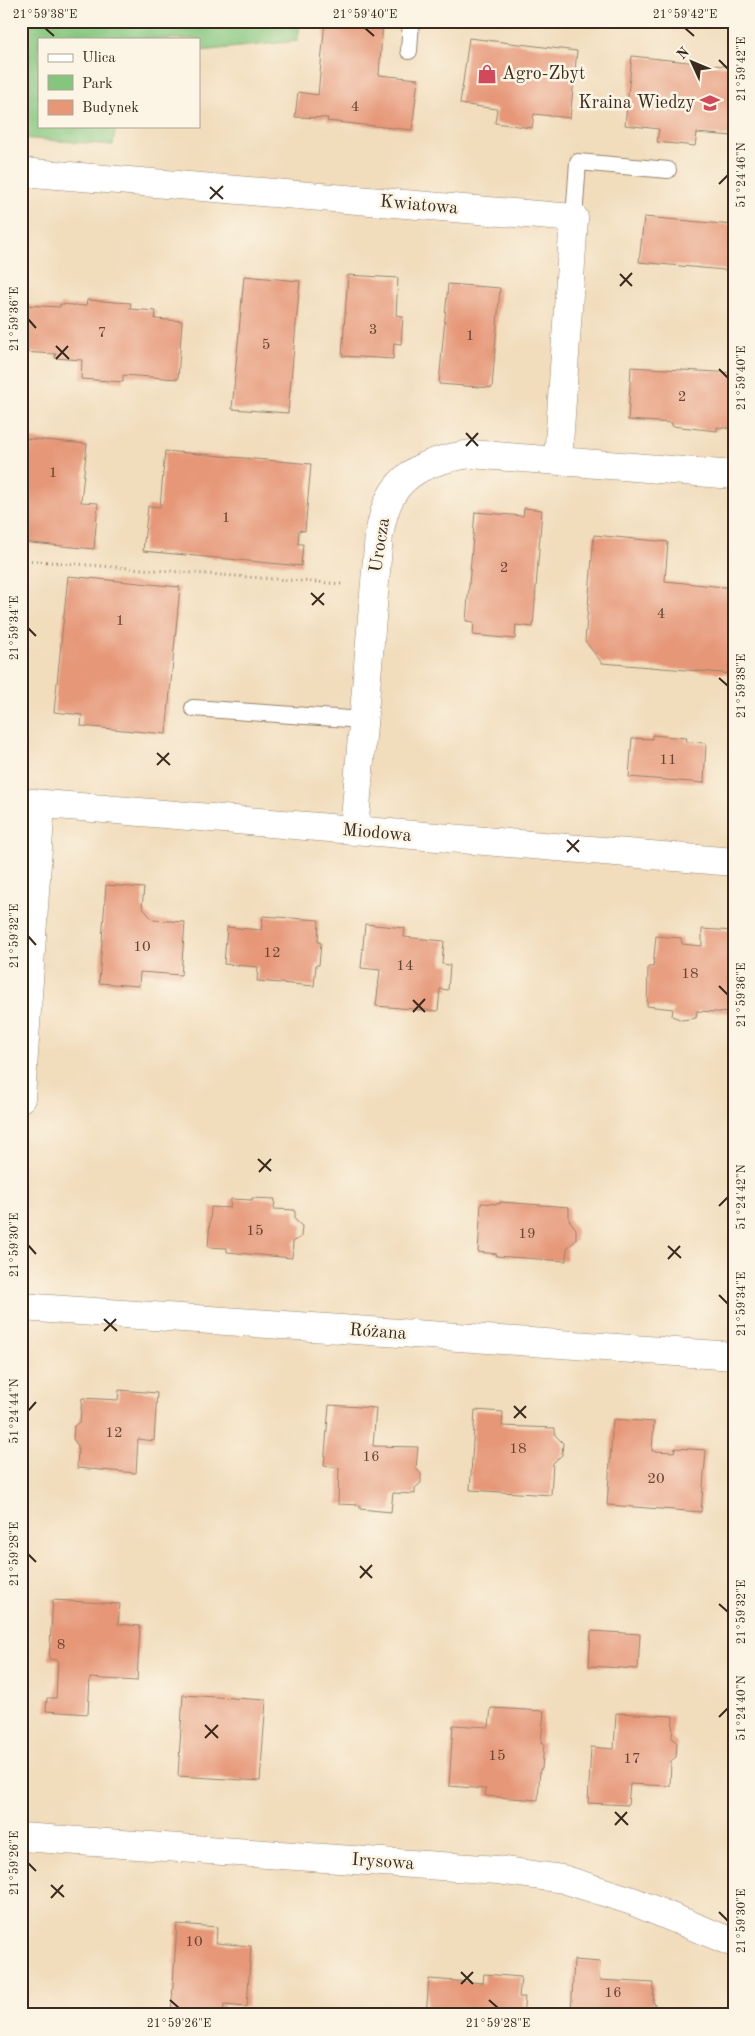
<svg xmlns="http://www.w3.org/2000/svg" width="755" height="2036" font-family="'Old Standard TT',serif">
	<style>
		.green { fill: #85c67f; stroke: #60784e }
		.building { fill: #e69778 }
		.lines { fill: none; stroke-linecap: round; stroke-linejoin: round }
		.lane-casing { stroke: #96836c; stroke-width: 18 }
		.street-casing { stroke: #96836c; stroke-width: 29 }
		.path { stroke: #96836c; stroke-width: 3; stroke-dasharray: 1 4; stroke-linecap: butt }
		.lane { stroke: #fff; stroke-width: 16 }
		.street { stroke: #fff; stroke-width: 28 }
		.ticks { fill: none; stroke: #3b2a1e; stroke-width: 2 }
		.labels { text-anchor: middle; dominant-baseline: central; stroke-width: 5; stroke-linejoin: round; paint-order: stroke }
		.number-label { font-size: 15px; fill: #664534 }
		.poi-label { font-size: 18px; fill: #3b2a1e; stroke: #fcf5e5; text-anchor: start }
		.street-label { font-size: 18px; fill: #3b2a1e; stroke: #fcf5e5 }
		.neatline { fill: none; stroke: #3b2a1e; stroke-width: 2 }
		.ticks-label { font-size: 12px; text-anchor: middle; fill: #3b2a1e }
	</style>
	<rect width="100%" height="100%" fill="#fcf5e5"/>
	<filter id="ink" filterUnits="userSpaceOnUse"><feTurbulence type="fractalNoise" baseFrequency=".02" numOctaves="2"/><feDisplacementMap in="SourceGraphic" scale="10" xChannelSelector="R" yChannelSelector="G"/><feConvolveMatrix kernelMatrix="1 2 1 2 8 2 1 2 1" color-interpolation-filters="sRGB"/></filter>
	<filter id="wash" filterUnits="userSpaceOnUse"><feTurbulence type="fractalNoise" baseFrequency=".0096" numOctaves="4" result="noise"/><feDisplacementMap in="SourceGraphic" scale="20" xChannelSelector="R" yChannelSelector="G"/><feGaussianBlur stdDeviation="1.12" result="paint"/><feColorMatrix in="noise" values="0 0 0 0 0 0 0 0 0 0 0 0 0 0 0 0 0 1.4 0 .05"/><feComposite in="paint" operator="in"/></filter>
	<g filter="url(#wash)">
		<rect width="100%" height="100%" fill="#f1dcbb"/>
		<path class="green" d="M 21,21 L 300,21 L 298,41 L 199,51 L 199,39 L 39,39 L 39,126 L 116,126 L 113,145 L 21,138 Z"/>
		<g id="blocks">
			<path class="building" d="M 325,21 L 383,21 L 379,75 L 418,79 L 412,130 L 327,121 L 328,118 L 295,117 L 298,92 L 318,95 Z
				M 469,38 L 577,51 L 570,118 L 534,114 L 532,128 L 495,123 L 497,109 L 460,104 Z
				M 632,56 L 734,67 L 733,136 L 697,133 L 695,146 L 657,142 L 659,129 L 625,125 Z
				M 644,217 L 734,225 L 734,271 L 639,262 Z
				M 348,275 L 398,278 L 396,315 L 403,316 L 401,344 L 394,343 L 393,359 L 342,356 Z
				M 244,276 L 300,281 L 288,413 L 232,409 Z
				M 448,284 L 500,288 L 492,388 L 439,384 Z
				M 87,300 L 131,303 L 130,309 L 156,311 L 155,319 L 182,321 L 178,379 L 123,375 L 123,382 L 81,379 L 82,360 L 55,358 L 56,354 L 21,352 L 24,305 L 60,307 L 60,304 L 86,306 Z
				M 631,367 L 734,373 L 734,429 L 717,427 L 717,431 L 672,426 L 672,423 L 628,420 Z
				M 21,438 L 87,444 L 81,502 L 98,503 L 94,549 L 21,542 Z
				M 165,451 L 311,464 L 305,531 L 299,530 L 298,544 L 303,544 L 301,566 L 143,551 L 148,506 L 160,507 Z
				M 524,508 L 542,510 L 533,627 L 516,625 L 515,639 L 473,635 L 474,622 L 466,621 L 475,512 L 523,516 Z
				M 594,535 L 668,542 L 665,581 L 734,588 L 734,674 L 602,663 L 585,641 Z
				M 68,576 L 180,587 L 166,734 L 81,726 L 82,715 L 54,712 Z
				M 652,735 L 687,738 L 686,742 L 706,743 L 704,783 L 629,777 L 632,738 L 652,739 Z
				M 106,885 L 144,888 L 142,907 L 153,920 L 185,922 L 181,975 L 140,972 L 139,986 L 99,983 Z
				M 263,916 L 319,920 L 318,942 L 321,943 L 319,965 L 316,965 L 314,986 L 257,981 L 258,967 L 224,964 L 227,927 L 261,930 Z
				M 365,924 L 405,928 L 404,937 L 444,941 L 442,964 L 450,965 L 448,990 L 440,989 L 438,1011 L 376,1006 L 380,970 L 361,968 Z
				M 702,929 L 734,931 L 734,1013 L 697,1011 L 696,1018 L 682,1020 L 672,1016 L 673,1009 L 647,1006 L 648,967 L 653,967 L 656,936 L 681,938 L 682,944 L 702,946 Z
				M 252,1198 L 275,1199 L 274,1209 L 295,1210 L 295,1220 L 302,1226 L 301,1237 L 293,1242 L 292,1258 L 227,1252 L 227,1248 L 208,1247 L 211,1207 L 230,1208 L 231,1199 L 252,1200 Z
				M 500,1202 L 569,1207 L 569,1220 L 576,1229 L 576,1240 L 567,1248 L 566,1261 L 496,1256 L 497,1254 L 478,1252 L 481,1203 L 500,1204 Z
				M 119,1390 L 157,1393 L 154,1441 L 138,1439 L 136,1473 L 77,1468 L 78,1446 L 73,1439 L 74,1426 L 80,1421 L 82,1398 L 118,1400 Z
				M 329,1405 L 376,1408 L 373,1446 L 418,1447 L 416,1468 L 421,1474 L 421,1483 L 415,1488 L 415,1494 L 393,1493 L 391,1512 L 360,1509 L 360,1505 L 338,1504 L 339,1468 L 324,1466 Z
				M 475,1410 L 503,1412 L 502,1426 L 555,1428 L 555,1435 L 563,1443 L 562,1455 L 553,1463 L 551,1495 L 470,1490 Z
				M 613,1419 L 654,1422 L 652,1451 L 674,1452 L 675,1448 L 706,1450 L 701,1512 L 607,1505 Z
				M 53,1600 L 120,1604 L 118,1624 L 140,1626 L 137,1681 L 90,1678 L 88,1714 L 46,1711 L 47,1698 L 56,1698 L 58,1660 L 49,1659 Z
				M 591,1631 L 640,1634 L 638,1669 L 589,1666 Z
				M 183,1695 L 266,1700 L 260,1781 L 178,1776 Z
				M 491,1708 L 544,1711 L 541,1743 L 544,1743 L 542,1769 L 540,1769 L 538,1800 L 485,1796 L 486,1789 L 449,1786 L 453,1725 L 489,1727 Z
				M 616,1713 L 673,1716 L 672,1738 L 677,1743 L 676,1757 L 671,1761 L 670,1786 L 630,1784 L 628,1805 L 588,1803 L 591,1747 L 614,1749 Z
				M 177,1924 L 217,1927 L 216,1943 L 251,1946 L 247,2007 L 224,2005 L 223,2015 L 171,2015 Z
				M 574,1960 L 600,1962 L 599,1980 L 654,1983 L 653,2003 L 655,2003 L 655,2015 L 571,2015 Z
				M 484,1974 L 521,1977 L 519,1997 L 525,1997 L 523,2015 L 426,2015 L 429,1979 L 483,1983 Z"/>
		</g>
	</g>
	<g filter="url(#ink)">
		<use href="#blocks" fill-opacity="0" stroke="#96836c" stroke-width="1"/>
		<g class="lines">
			<defs>
				<path id="lane" d="M 409,51 L 411,21
					M 574,218 L 578,162 L 668,170
					M 193,708 L 363,720"/>
				<path id="street" d="M 21,172 L 574,218 L 558,460
					M 21,802 L 734,862
					M 354,831 L 379,535 C 381,525 383,514 387,505 C 401,469 436,459 471,454 L 734,475
					M 21,1098 L 41,804
					M 21,1307 L 734,1356
					M 21,1837 L 498,1870 L 563,1879 L 632,1901 L 734,1943"/>
			</defs>
			<use href="#lane" class="lane-casing"/>
			<use href="#street" class="street-casing"/>
			<path class="path" d="M 21,560 L 342,584"/>
			<use href="#lane" class="lane"/>
			<use href="#street" class="street"/>
		</g>
	</g>
	<path class="ticks" d="M 45,28 L 54,36M 365,28 L 374,36M 685,28 L 694,36M 719,60 L 728,69M 719,184 L 728,175M 210,187 L 223,199M 210,199 L 223,186M 620,274 L 632,286M 620,286 L 632,273M 28,319 L 36,328M 56,346 L 69,359M 56,359 L 68,346M 719,369 L 728,378M 466,433 L 478,446M 466,446 L 478,433M 311,593 L 324,605M 312,605 L 324,593M 28,628 L 36,636M 719,678 L 728,686M 157,753 L 170,765M 157,765 L 169,753M 567,840 L 579,852M 567,852 L 579,840M 28,936 L 36,945M 719,986 L 728,995M 413,1000 L 425,1012M 413,1012 L 425,999M 258,1159 L 271,1171M 259,1172 L 271,1159M 719,1206 L 728,1197M 28,1245 L 36,1254M 668,1246 L 681,1258M 668,1259 L 680,1246M 719,1295 L 728,1304M 104,1319 L 117,1331M 104,1331 L 116,1319M 514,1406 L 526,1418M 28,1411 L 36,1402M 514,1418 L 526,1406M 28,1554 L 36,1562M 360,1566 L 372,1578M 360,1578 L 372,1565M 719,1604 L 728,1612M 719,1717 L 728,1708M 205,1725 L 218,1738M 205,1738 L 218,1725M 615,1812 L 628,1825M 615,1825 L 627,1812M 28,1863 L 36,1871M 51,1885 L 64,1897M 51,1898 L 63,1885M 719,1912 L 728,1921M 461,1972 L 473,1984M 461,1984 L 473,1972M 170,2000 L 179,2008M 489,2000 L 498,2008"/>
	<defs>
		<symbol id="shop-bare" viewBox="-9 -9 18 18"><path d="M-5-2.5h2.3a2.7 3.5 0 0 1 5.4 0H5L5.5 6h-11ZM-1.5-2.5h3a1.5 2.3 0 0 0-3 0Z" fill="#d1495b" stroke="#fcf5e5" stroke-width="2.5" paint-order="stroke"/></symbol>
		<symbol id="school-bare" viewBox="-9 -9 18 18"><path d="M0-5L7-2L0 1L-7-2ZM-4 1L0 2.5L4 1V4Q0 6-4 4Z" fill="#d1495b" stroke="#fcf5e5" stroke-width="2.5" paint-order="stroke"/></symbol>
	</defs>
	<g fill-rule="evenodd">
		<use href="#shop-bare" x="473" y="60" width="28" height="28"/>
		<use href="#school-bare" x="696" y="89" width="28" height="28"/>
	</g>
	<g class="labels">
		<g class="number-label">
			<text x="355" y="107">4</text>
			<text x="373" y="330">3</text>
			<text x="102" y="333">7</text>
			<text x="470" y="336">1</text>
			<text x="266" y="345">5</text>
			<text x="682" y="397">2</text>
			<text x="53" y="473">1</text>
			<text x="226" y="518">1</text>
			<text x="504" y="568">2</text>
			<text x="661" y="614">4</text>
			<text x="120" y="621">1</text>
			<text x="668" y="760">11</text>
			<text x="142" y="947">10</text>
			<text x="272" y="953">12</text>
			<text x="405" y="966">14</text>
			<text x="690" y="974">18</text>
			<text x="255" y="1231">15</text>
			<text x="527" y="1234">19</text>
			<text x="114" y="1433">12</text>
			<text x="518" y="1449">18</text>
			<text x="371" y="1457">16</text>
			<text x="656" y="1479">20</text>
			<text x="61" y="1645">8</text>
			<text x="497" y="1756">15</text>
			<text x="632" y="1759">17</text>
			<text x="194" y="1942">10</text>
			<text x="613" y="1993">16</text>
		</g>
		<g class="poi-label">
			<text x="502" y="74">Agro-Zbyt</text>
			<text x="695" y="103" text-anchor="end">Kraina Wiedzy</text>
		</g>
		<g class="street-label">
			<text transform="translate(419 205) rotate(5)">Kwiatowa</text>
			<text transform="translate(380 545) rotate(-81)">Urocza</text>
			<text transform="translate(377 833) rotate(5)">Miodowa</text>
			<text transform="translate(378 1332) rotate(4)">Różana</text>
			<text transform="translate(383 1862) rotate(4)">Irysowa</text>
		</g>
	</g>
	<rect width="755" height="2036" fill="none" stroke="#fcf5e5" stroke-width="55"/>
	<rect x="38" y="38" width="162" height="90" fill="#fcf5e5" stroke="#afa495"/>
	<rect x="48" y="54" width="25" height="8" fill="#ffffff" stroke="#afa495"/>
	<text x="82" y="62" font-size="15" fill="#3b2a1e">Ulica</text>
	<rect x="48" y="75" width="25" height="15" fill="#85c67f" stroke="#afa495"/>
	<text x="82" y="88" font-size="15" fill="#3b2a1e">Park</text>
	<rect x="48" y="100" width="25" height="15" fill="#e69778" stroke="#afa495"/>
	<text x="82" y="112" font-size="15" fill="#3b2a1e">Budynek</text>
	<g transform="translate(692 62) rotate(314)" stroke="#fcf5e5" stroke-width="4" paint-order="stroke">
	<path d="M0-4L9 19L0 12L-9 19Z" fill="#3b2a1e"/>
	<text y="-8" font-size="14" font-weight="bold" text-anchor="middle" fill="#3b2a1e">N</text>
	</g>
	<rect x="28" y="28" width="700" height="1980" class="neatline"/>
	<g class="ticks-label">
		<text x="45" y="18">21°59'38"E</text>
		<text x="365" y="18">21°59'40"E</text>
		<text x="685" y="18">21°59'42"E</text>
		<text transform="translate(741 69) rotate(-90)" y="4">21°59'42"E</text>
		<text transform="translate(741 175) rotate(-90)" y="4">51°24'46"N</text>
		<text transform="translate(14 319) rotate(-90)" y="4">21°59'36"E</text>
		<text transform="translate(741 378) rotate(-90)" y="4">21°59'40"E</text>
		<text transform="translate(14 628) rotate(-90)" y="4">21°59'34"E</text>
		<text transform="translate(741 686) rotate(-90)" y="4">21°59'38"E</text>
		<text transform="translate(14 936) rotate(-90)" y="4">21°59'32"E</text>
		<text transform="translate(741 995) rotate(-90)" y="4">21°59'36"E</text>
		<text transform="translate(741 1197) rotate(-90)" y="4">51°24'42"N</text>
		<text transform="translate(14 1245) rotate(-90)" y="4">21°59'30"E</text>
		<text transform="translate(741 1304) rotate(-90)" y="4">21°59'34"E</text>
		<text transform="translate(14 1411) rotate(-90)" y="4">51°24'44"N</text>
		<text transform="translate(14 1554) rotate(-90)" y="4">21°59'28"E</text>
		<text transform="translate(741 1612) rotate(-90)" y="4">21°59'32"E</text>
		<text transform="translate(741 1708) rotate(-90)" y="4">51°24'40"N</text>
		<text transform="translate(14 1863) rotate(-90)" y="4">21°59'26"E</text>
		<text transform="translate(741 1921) rotate(-90)" y="4">21°59'30"E</text>
		<text x="179" y="2027">21°59'26"E</text>
		<text x="498" y="2027">21°59'28"E</text>
	</g>
</svg>
